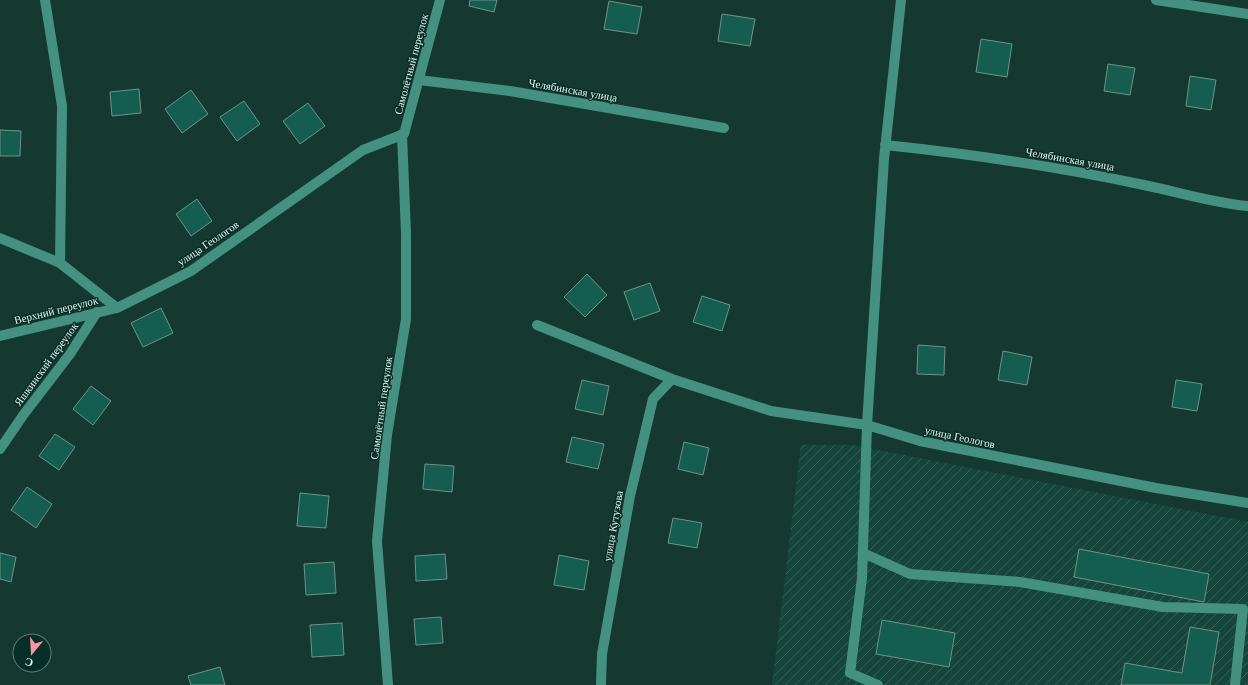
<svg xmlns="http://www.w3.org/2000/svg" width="1248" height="685" font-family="Georgia,serif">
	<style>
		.industrial { fill: url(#industrial-furrows) }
		.building { fill: #145d4f; stroke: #6e9389 }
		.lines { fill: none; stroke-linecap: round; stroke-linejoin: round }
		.minor { stroke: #449180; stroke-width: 10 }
		.labels { text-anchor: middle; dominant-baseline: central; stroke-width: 3; stroke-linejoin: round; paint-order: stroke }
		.street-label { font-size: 11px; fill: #e1f5ef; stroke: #092e27 }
	</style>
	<defs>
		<pattern id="industrial-furrows" width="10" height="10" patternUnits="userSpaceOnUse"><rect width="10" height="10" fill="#16453c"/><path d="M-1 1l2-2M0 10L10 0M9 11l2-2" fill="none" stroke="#386058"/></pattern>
	</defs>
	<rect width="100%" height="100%" fill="#153931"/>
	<path class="industrial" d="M 801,445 L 853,445 L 1248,522 L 1248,685 L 772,685 Z"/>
	<path class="building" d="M 470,0 L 497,0 L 494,12 L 469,6 Z
		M 609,1 L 642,7 L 637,34 L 604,29 Z
		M 722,14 L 755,19 L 750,46 L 718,41 Z
		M 981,39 L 1012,44 L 1007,77 L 976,72 Z
		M 1108,64 L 1135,68 L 1130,95 L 1104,91 Z
		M 1190,76 L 1216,80 L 1211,110 L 1186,106 Z
		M 139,89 L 141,113 L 112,116 L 110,92 Z
		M 191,90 L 208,114 L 182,133 L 165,109 Z
		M 244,101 L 260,124 L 237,141 L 220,117 Z
		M 308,103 L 325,126 L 300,144 L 283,121 Z
		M 0,130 L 21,131 L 20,156 L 0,156 Z
		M 197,199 L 212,221 L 191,236 L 176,214 Z
		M 587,274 L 607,295 L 585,317 L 564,297 Z
		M 650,283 L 660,311 L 634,320 L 624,292 Z
		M 702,296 L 730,305 L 722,331 L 693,322 Z
		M 161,308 L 173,333 L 143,347 L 131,323 Z
		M 918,345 L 945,347 L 944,375 L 917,374 Z
		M 1003,351 L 1032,357 L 1027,385 L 998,380 Z
		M 582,380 L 609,386 L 603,415 L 575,409 Z
		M 1176,380 L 1202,384 L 1197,411 L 1172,407 Z
		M 91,386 L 111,401 L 93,425 L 73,409 Z
		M 55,434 L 75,447 L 59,470 L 39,456 Z
		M 572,437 L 604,444 L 598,469 L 566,462 Z
		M 684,442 L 709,448 L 703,475 L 678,469 Z
		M 425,464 L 454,466 L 452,492 L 423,489 Z
		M 27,487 L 52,504 L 36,528 L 11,510 Z
		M 300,493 L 329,496 L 326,528 L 297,526 Z
		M 673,518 L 702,523 L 697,548 L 668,543 Z
		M 1079,549 L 1209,574 L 1204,602 L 1074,577 Z
		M 0,553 L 16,557 L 11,582 L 0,579 Z
		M 445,554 L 447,579 L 416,581 L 415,556 Z
		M 559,555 L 589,561 L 584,590 L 554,585 Z
		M 334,562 L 336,593 L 306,595 L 304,564 Z
		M 441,617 L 443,643 L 416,645 L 414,619 Z
		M 882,620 L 955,633 L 949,667 L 876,654 Z
		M 342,623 L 344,655 L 312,657 L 310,625 Z
		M 1190,627 L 1219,632 L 1210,685 L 1121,685 L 1125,663 L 1182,673 Z
		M 220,667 L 225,685 L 191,685 L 188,676 Z"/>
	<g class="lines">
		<path class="minor" d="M 45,0 L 62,106 L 60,263
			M 1156,0 L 1248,14
			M 419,80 L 510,91 L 724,128
			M 885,145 C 972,154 1058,167 1144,185 C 1179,192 1213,203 1248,206
			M 0,238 L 60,263 L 117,308
			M 537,325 L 672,379 L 771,411 L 867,425 L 920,441 L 1156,488 L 1248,503
			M 0,336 L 117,308 L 191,271 L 363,150 L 404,134 L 440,0
			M 0,449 L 24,414 L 70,354 L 97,312
			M 863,553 L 910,574 L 1020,582 L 1163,607 L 1243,609 L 1235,685
			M 388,685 L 377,541 L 387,435 L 406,319 L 406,234 L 402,134
			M 601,685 L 602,654 L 630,496 L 653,399 L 672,379
			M 878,685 L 850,673 L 862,578 L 867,425 L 884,159 L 901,0"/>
	</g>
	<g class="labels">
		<g class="street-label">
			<text transform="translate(411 64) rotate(-75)">Самолётный переулок</text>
			<text transform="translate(573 90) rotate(10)">Челябинская улица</text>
			<text transform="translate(1070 159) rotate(10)">Челябинская улица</text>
			<text transform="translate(208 243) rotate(-34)">улица Геологов</text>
			<text transform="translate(56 310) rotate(-14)">Верхний переулок</text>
			<text transform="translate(46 364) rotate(-54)">Яшкинский переулок</text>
			<text transform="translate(381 408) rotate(-82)">Самолётный переулок</text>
			<text transform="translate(960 437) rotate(12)">улица Геологов</text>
			<text transform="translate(613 526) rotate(-80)">улица Кутузова</text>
		</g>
	</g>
	<g transform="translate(32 653) rotate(198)"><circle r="19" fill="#092e27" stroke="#5f7e77"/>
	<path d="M0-3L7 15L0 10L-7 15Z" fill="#f49aa2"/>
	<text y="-6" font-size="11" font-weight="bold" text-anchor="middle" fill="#e1f5ef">С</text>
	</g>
</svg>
